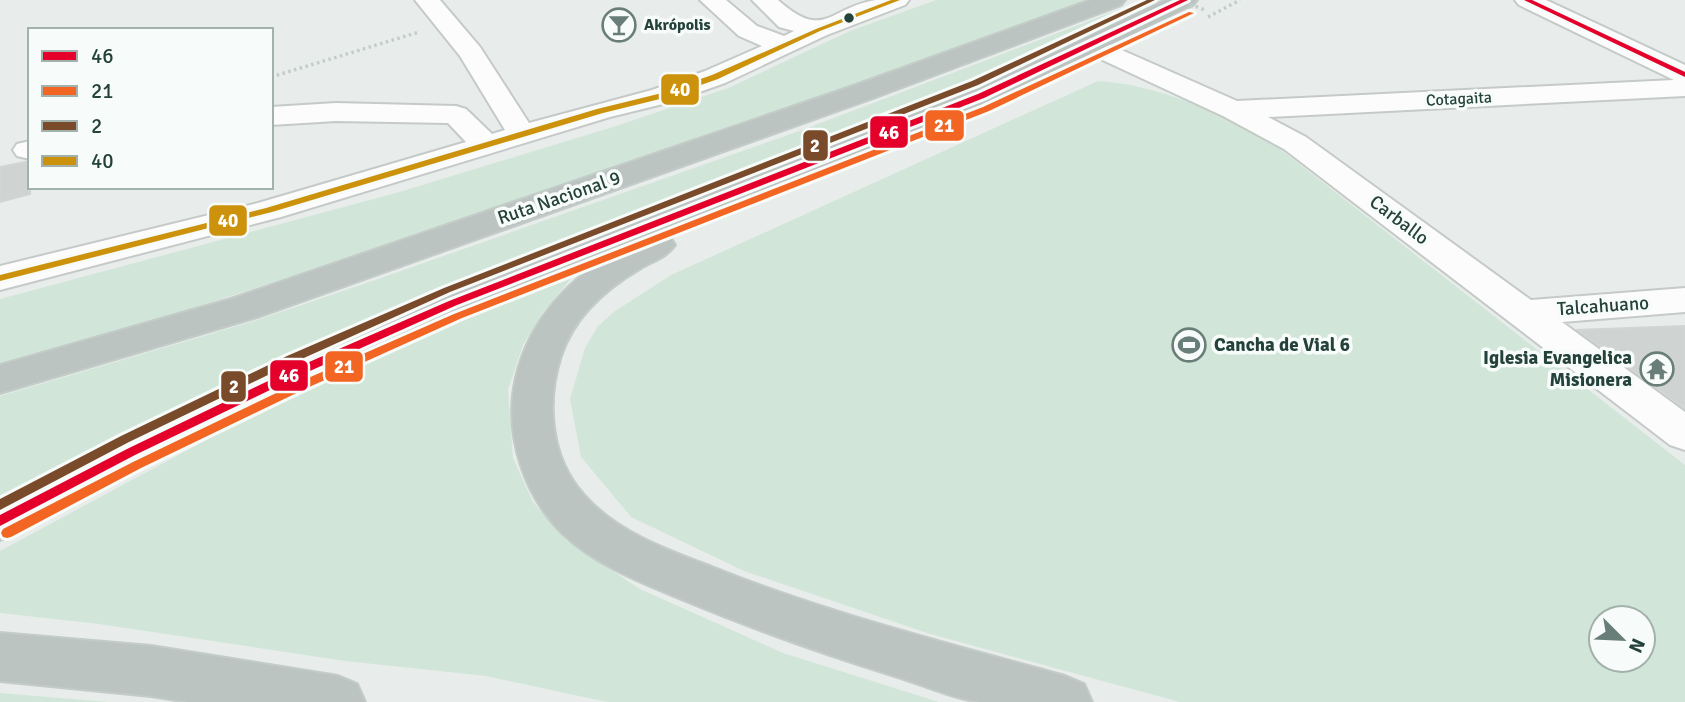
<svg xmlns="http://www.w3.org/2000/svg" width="1685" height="702" font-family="Signika,sans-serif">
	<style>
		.green { fill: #d1e6d8; fill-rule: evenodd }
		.building { fill: #cfd4d2; stroke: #d1d6d4; stroke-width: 2 }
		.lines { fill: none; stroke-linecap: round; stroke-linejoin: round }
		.minor-casing { stroke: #c5cac8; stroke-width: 4 }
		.highway-casing { stroke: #c3ccc9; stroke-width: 4 }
		.path { stroke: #c3ccca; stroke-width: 3.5; stroke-dasharray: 2.5 3.5; stroke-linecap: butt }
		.minor { fill: #fcfcfc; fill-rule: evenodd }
		.highway { fill: #bcc4c2; fill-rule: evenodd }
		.path-bridge { stroke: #c3ccca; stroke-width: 3.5; stroke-dasharray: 2.5 3.5; stroke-linecap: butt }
		.bus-1-casing { stroke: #f7fbf9; stroke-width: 6 }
		.bus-2-casing { stroke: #f7fbf9; stroke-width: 6 }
		.bus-3-casing { stroke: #f7fbf9; stroke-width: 6 }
		.bus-4-casing { stroke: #f7fbf9; stroke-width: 6 }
		.bus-1 { fill: #e4002b; fill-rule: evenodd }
		.bus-2 { fill: #f26522; fill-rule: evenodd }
		.bus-3 { fill: #7a4b2a; fill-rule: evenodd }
		.bus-4 { fill: #cd920c; fill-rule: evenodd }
		.bus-dot { fill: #24423a; stroke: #f7fbf9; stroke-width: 2.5 }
		.labels { text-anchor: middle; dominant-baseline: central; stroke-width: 7; stroke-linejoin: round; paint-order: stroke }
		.far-poi-label { font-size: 16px; font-weight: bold; fill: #24423a; stroke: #f7fbf9; text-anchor: start }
		.far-street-label { font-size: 16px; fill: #24423a; stroke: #f7fbf9 }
		.street-label { font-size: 19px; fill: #24423a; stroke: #f7fbf9 }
		.poi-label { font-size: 19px; font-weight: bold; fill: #24423a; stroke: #f7fbf9; text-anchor: start }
		.line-badge { stroke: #f7fbf9; stroke-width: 2.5 }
		.badge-label { font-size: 19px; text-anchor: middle; font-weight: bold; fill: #fff }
	</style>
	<rect width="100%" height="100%" fill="#e8edeb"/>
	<path class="green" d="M 936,0 L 1091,0 L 573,186 L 178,313 L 0,365 L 0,299 L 396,193 L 616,126 L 728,88 L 850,31 Z
		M 1144,0 L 1158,0 L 1122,22 L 990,81 L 692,198 L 536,255 L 309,350 L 92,451 L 0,498 L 0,396 L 254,321 L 378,279 L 805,129 Z
		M 1098,81 C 1158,85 1214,110 1267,139 L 1685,465 L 1685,702 L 1180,702 L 930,634 L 744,571 L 631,517 L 581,457 L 570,399 L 585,348 L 598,326 L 615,311 L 671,275 ZM 1601,618 L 1643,618 L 1643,660 L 1601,660 Z
		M 574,275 L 544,311 L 523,345 L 508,390 L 513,458 L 533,502 L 567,541 L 640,589 L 783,653 L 939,702 L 607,702 L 486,676 L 345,661 L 99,624 L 0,613 L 0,551 L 210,438 L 406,344 Z
		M 0,693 L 108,702 L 110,702 L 0,702 Z"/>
	<path class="building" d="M 30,161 L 30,194 L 0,202 L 0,167 Z
		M 1685,326 L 1685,408 L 1577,330 Z"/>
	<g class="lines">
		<defs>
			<path id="minor" d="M 415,0 L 440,0 L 480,47 L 529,123 L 652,90 L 705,71 L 762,46 L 739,36 L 700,0 L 726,0 L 757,26 L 784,36 L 794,31 L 779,27 L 752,0 L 778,0 C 825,42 829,7 876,0 C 887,0 898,0 909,0 L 905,5 L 827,35 L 725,83 L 671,102 L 610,117 L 281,217 L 0,290 L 0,266 L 258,203 L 466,142 L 448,123 L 336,121 L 271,125 L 271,107 L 336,103 L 456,106 L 466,109 L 492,134 L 505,130 L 460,56 Z
				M 1515,0 L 1546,0 L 1685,65 L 1685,96 L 1268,117 L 1306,137 L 1531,300 L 1685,288 L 1685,312 L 1562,322 L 1685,412 L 1685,450 L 1670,445 L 1284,149 L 1223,116 L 1081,50 L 1077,45 L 1081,40 L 1090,37 L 1099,40 L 1237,101 L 1674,80 L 1519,5 Z
				M 30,141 L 30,159 L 17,156 L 13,150 L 17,144 Z"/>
			<path id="highway" d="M 1091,0 L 1125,0 L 1121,5 L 876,97 L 257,317 L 0,393 L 0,365 L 231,299 L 856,85 Z
				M 1166,0 L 1197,0 L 1193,5 L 991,102 L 659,235 L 670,237 L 675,245 C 667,257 653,261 641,268 C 605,289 574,316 561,356 C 546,402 550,458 584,495 C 616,532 667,550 712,567 C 826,613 946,643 1065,676 L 1084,684 L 1092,702 C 1055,702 1017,702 981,702 C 954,699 921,684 895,676 C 823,654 751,628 681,599 C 640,582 594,564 562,533 C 525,496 506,439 514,388 C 524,326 566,280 619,250 C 568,271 517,290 467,311 C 312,377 163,455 16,534 L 0,540 L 0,499 L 116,440 L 283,362 L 440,294 L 971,90 Z
				M 0,633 L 151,646 L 338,676 L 357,684 L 365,702 L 188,702 L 151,696 L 0,681 Z"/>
		</defs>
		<use href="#minor" class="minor-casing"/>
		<use href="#highway" class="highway-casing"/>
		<path class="path" d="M 1208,17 L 1240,0
			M 271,77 L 419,32"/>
		<use href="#minor" class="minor"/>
		<use href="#highway" class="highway"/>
		<path class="path-bridge" d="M 1179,0 L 1205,10"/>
		<defs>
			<path id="bus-1" d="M 1180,0 L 1188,0 L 984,98 L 457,305 L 301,375 L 135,455 L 0,526 L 0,515 L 127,449 L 293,369 L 449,301 L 978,94 Z
				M 1524,0 L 1532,0 L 1685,72 L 1685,77 Z"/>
			<path id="bus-2" d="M 1189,12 L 1194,13 L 989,111 L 462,318 L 307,388 L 141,468 L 11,537 L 7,538 L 3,537 L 1,533 L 3,529 L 133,462 L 299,382 L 454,314 L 983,107 Z"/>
			<path id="bus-3" d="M 1147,0 L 1155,0 L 978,85 L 450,292 L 295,362 L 129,442 L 0,510 L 0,499 L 121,436 L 287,356 L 444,288 L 972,81 Z"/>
			<path id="bus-4" d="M 891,0 L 900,0 L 820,31 L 718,79 L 664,98 L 603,113 L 272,212 L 0,281 L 0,275 L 266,208 L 597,109 L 658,94 L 712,75 L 816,29 Z"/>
		</defs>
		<use href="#bus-1" class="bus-1-casing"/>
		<use href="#bus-2" class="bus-2-casing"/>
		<use href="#bus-3" class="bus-3-casing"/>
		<use href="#bus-4" class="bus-4-casing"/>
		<use href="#bus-1" class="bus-1"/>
		<use href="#bus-2" class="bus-2"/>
		<use href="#bus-3" class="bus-3"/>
		<use href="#bus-4" class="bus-4"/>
	</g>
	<defs>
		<symbol id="bar-ring" viewBox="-11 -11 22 22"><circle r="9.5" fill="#f7fbf9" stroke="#697e78" stroke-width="1.5"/><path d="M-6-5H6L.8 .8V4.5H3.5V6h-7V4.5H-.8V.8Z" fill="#697e78"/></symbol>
		<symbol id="stadium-ring" viewBox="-11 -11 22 22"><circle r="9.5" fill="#f7fbf9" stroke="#697e78" stroke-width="1.5"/><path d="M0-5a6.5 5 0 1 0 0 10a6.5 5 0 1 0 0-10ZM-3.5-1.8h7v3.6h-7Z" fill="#697e78"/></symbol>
		<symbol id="temple-ring" viewBox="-11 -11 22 22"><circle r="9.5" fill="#f7fbf9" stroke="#697e78" stroke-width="1.5"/><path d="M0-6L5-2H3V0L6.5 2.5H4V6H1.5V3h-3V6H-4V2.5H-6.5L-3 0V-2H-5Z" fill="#697e78"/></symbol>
	</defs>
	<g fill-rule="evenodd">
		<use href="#bar-ring" x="600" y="6" width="38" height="38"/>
		<use href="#stadium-ring" x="1170" y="326" width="38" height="38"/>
		<use href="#temple-ring" x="1638" y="350" width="38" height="38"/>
	</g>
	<circle class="bus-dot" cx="849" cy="18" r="6"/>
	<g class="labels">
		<g class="far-poi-label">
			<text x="644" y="25">Akrópolis</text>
		</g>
		<g class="far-street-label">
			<text transform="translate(1459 99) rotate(-3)">Cotagaita</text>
		</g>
		<g class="street-label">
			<text transform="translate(559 198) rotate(-19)">Ruta Nacional 9</text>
			<text transform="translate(1399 220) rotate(37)">Carballo</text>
			<text transform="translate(1603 306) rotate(-4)">Talcahuano</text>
		</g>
		<g class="poi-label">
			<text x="1214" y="345">Cancha de Vial 6</text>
			<text x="1632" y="358" text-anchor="end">Iglesia Evangelica<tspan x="1632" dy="22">Misionera</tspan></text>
		</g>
	</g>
	<g class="line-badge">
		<rect x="660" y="73" width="40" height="33" rx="7" fill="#cd920c"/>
		<rect x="924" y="109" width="41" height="33" rx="7" fill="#f26522"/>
		<rect x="869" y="115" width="40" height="34" rx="7" fill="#e4002b"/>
		<rect x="802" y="129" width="27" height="33" rx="7" fill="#7a4b2a"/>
		<rect x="208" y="204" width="40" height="33" rx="7" fill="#cd920c"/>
		<rect x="324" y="350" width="40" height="33" rx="7" fill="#f26522"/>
		<rect x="269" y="359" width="40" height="33" rx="7" fill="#e4002b"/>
		<rect x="220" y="370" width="27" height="33" rx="7" fill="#7a4b2a"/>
	</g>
	<g class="badge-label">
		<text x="680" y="96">40</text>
		<text x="944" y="132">21</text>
		<text x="889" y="139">46</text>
		<text x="815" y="152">2</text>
		<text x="228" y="227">40</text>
		<text x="344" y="373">21</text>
		<text x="289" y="382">46</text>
		<text x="234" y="393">2</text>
	</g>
	<rect x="28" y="28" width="245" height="161" fill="#f7fbf9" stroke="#a3b1ad" stroke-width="2"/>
	<rect x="42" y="51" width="35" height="10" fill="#e4002b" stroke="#a3b1ad" stroke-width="2"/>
	<text x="91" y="63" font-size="21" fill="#24423a">46</text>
	<rect x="42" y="86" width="35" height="10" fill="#f26522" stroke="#a3b1ad" stroke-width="2"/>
	<text x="91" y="98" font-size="21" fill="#24423a">21</text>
	<rect x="42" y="121" width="35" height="10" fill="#7a4b2a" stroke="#a3b1ad" stroke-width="2"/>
	<text x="91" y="133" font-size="21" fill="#24423a">2</text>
	<rect x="42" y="156" width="35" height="10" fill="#cd920c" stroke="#a3b1ad" stroke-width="2"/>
	<text x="91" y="168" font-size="21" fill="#24423a">40</text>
	<g transform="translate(1622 639) rotate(114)"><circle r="33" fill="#f7fbf9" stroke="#a3b1ad" stroke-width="2"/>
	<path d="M0-5L12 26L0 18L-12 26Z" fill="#697e78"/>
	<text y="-10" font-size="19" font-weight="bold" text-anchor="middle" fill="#24423a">N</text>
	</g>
</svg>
